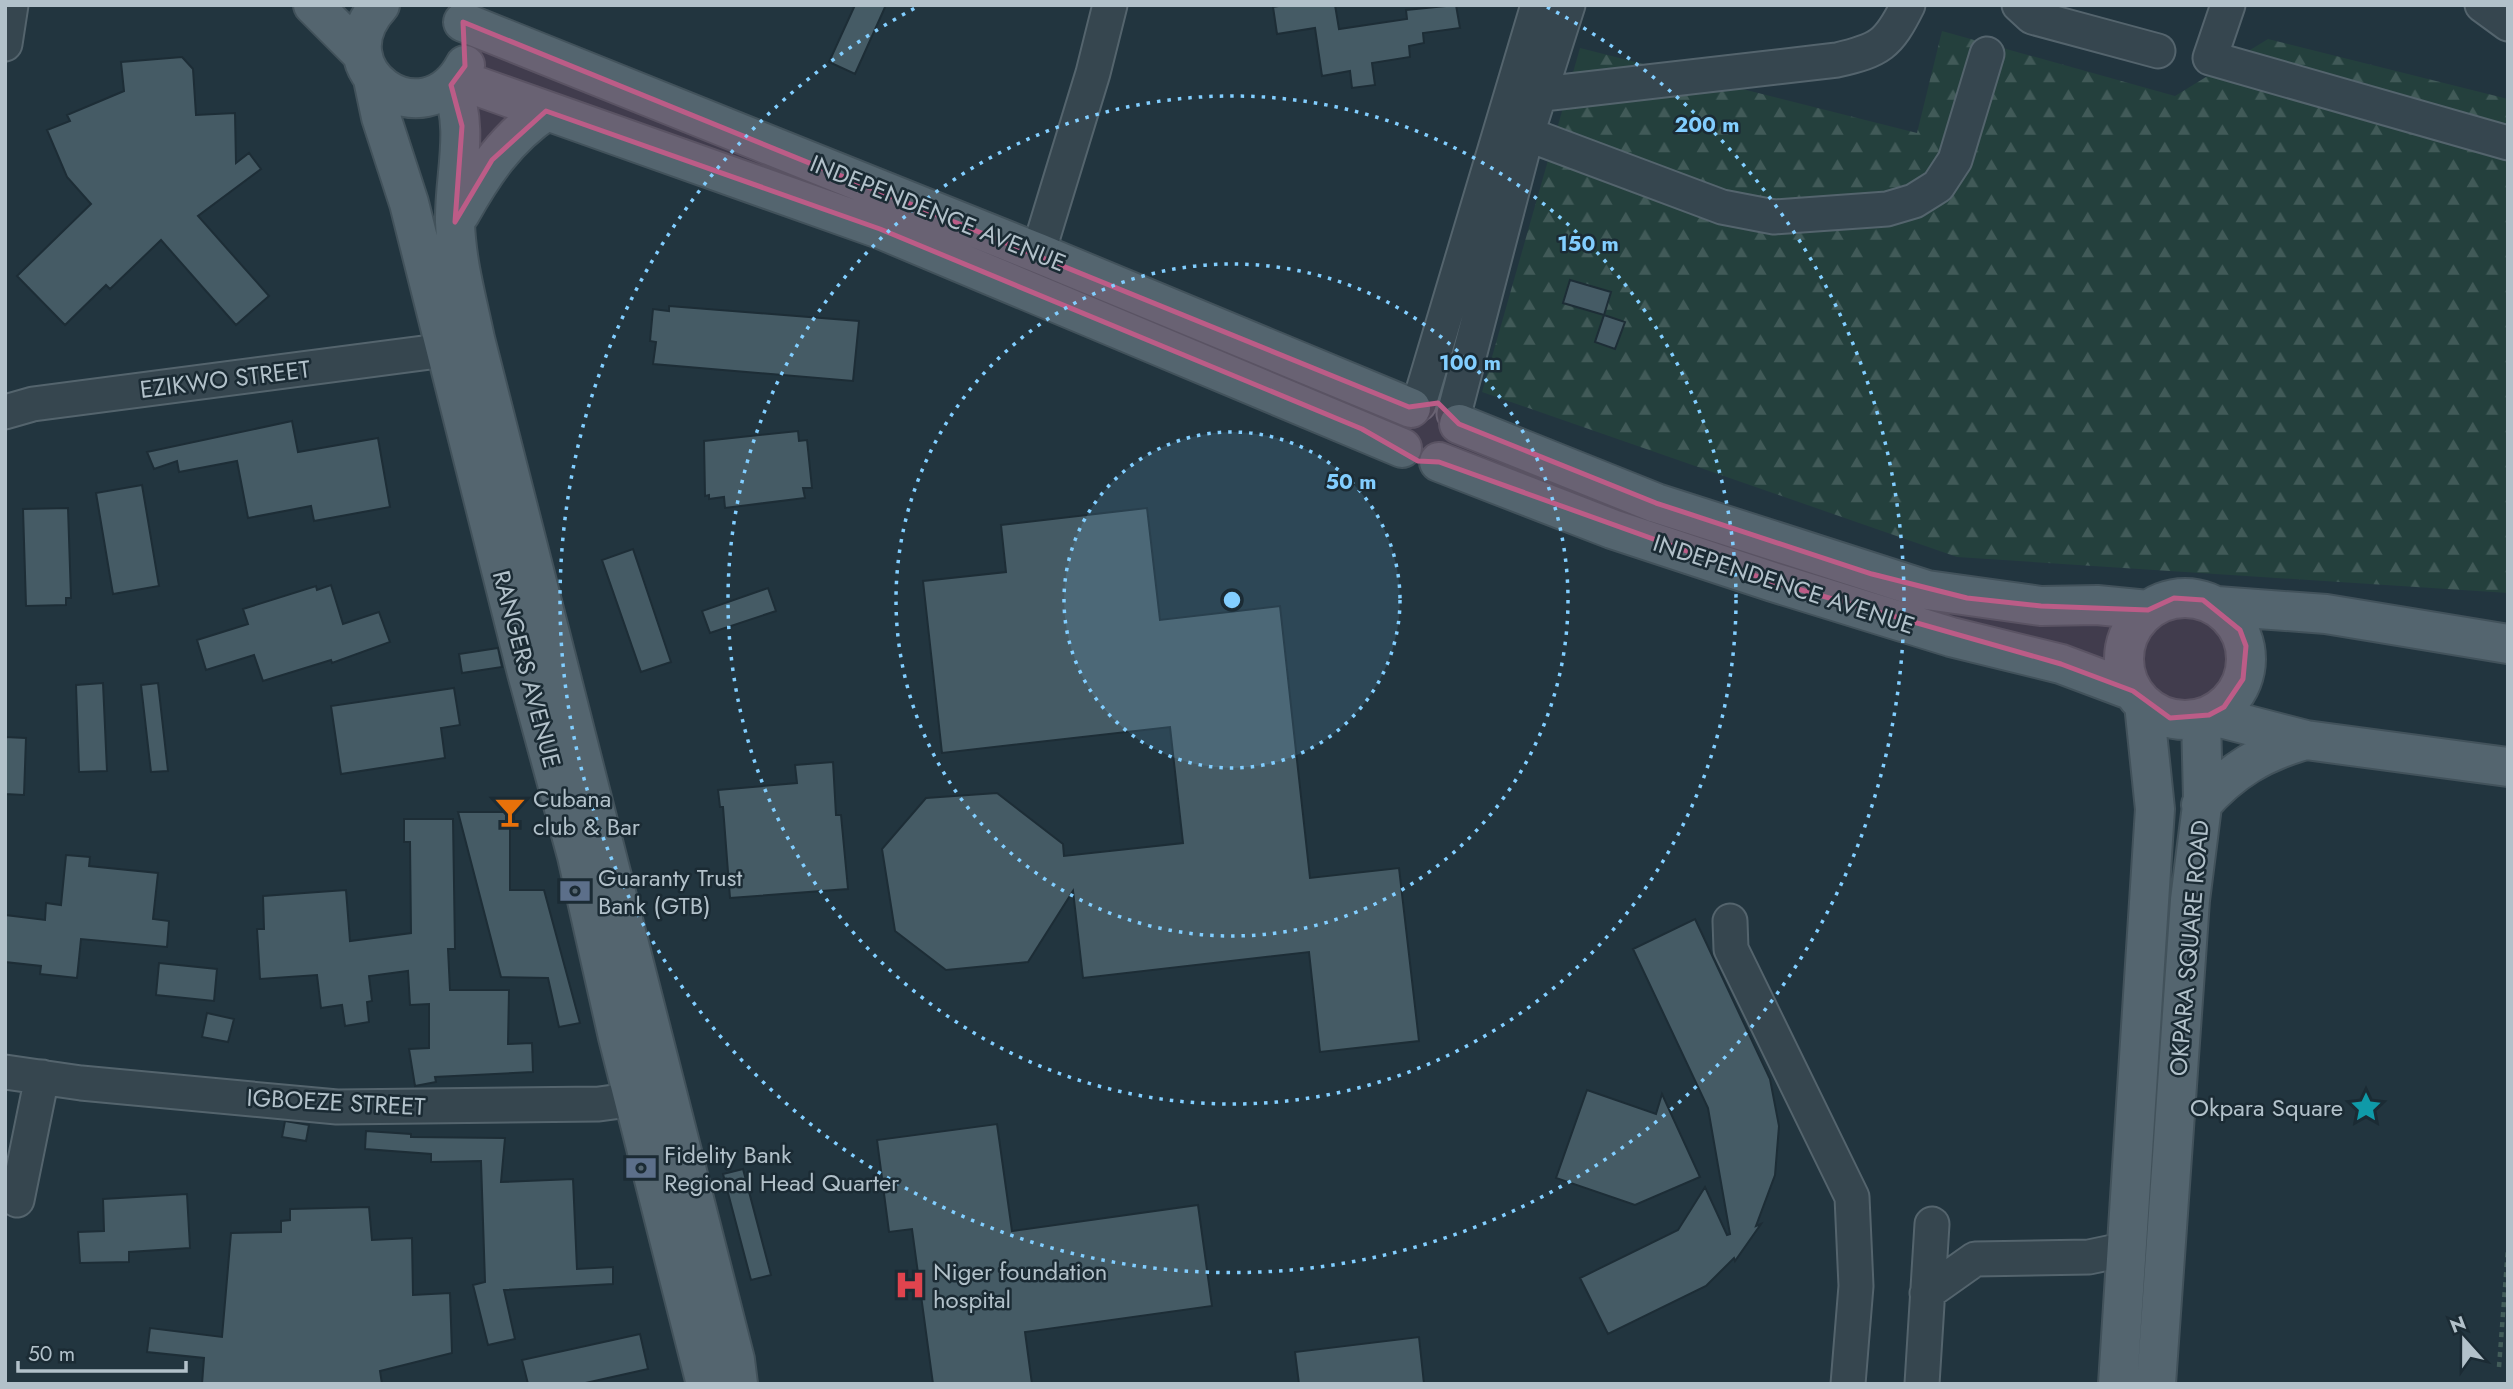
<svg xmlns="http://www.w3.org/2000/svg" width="2513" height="1389" font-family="Jost,sans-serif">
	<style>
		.forest { fill: url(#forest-firs) }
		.building { fill: #455b65; stroke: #1d2d36; stroke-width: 2 }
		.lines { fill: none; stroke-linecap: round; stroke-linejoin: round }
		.minor-casing { stroke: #54646d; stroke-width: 37 }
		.major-casing { stroke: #42525b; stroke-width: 42 }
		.path { stroke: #425c59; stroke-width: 4.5; stroke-dasharray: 5 5; stroke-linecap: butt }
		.minor { stroke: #36464f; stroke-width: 33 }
		.major { stroke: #54656f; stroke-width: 38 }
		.marked { fill: #bc5c87; fill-opacity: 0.2; stroke: #bc5c87; stroke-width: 5; stroke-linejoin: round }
		.ring { fill: none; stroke: #82ceff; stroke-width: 3.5; stroke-dasharray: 3.5 7 }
		.labels { text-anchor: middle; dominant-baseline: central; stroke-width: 5; stroke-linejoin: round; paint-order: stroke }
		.street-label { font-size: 24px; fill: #b2c1ca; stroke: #1b2b34 }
		.poi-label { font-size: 24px; fill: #b2c1ca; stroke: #1b2b34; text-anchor: start }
		.centre { fill: #82ceff; stroke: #1b2b34; stroke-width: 3.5 }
		.ring-label { font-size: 21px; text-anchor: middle; font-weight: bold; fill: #82ceff; stroke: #1b2b34; stroke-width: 5; stroke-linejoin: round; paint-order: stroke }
	</style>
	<defs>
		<pattern id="forest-firs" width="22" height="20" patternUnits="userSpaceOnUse" patternTransform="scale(1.75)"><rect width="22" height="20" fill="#24403d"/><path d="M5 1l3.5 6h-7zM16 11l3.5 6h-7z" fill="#415a58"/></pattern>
	</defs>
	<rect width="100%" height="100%" fill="#22353f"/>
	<path class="forest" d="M 1942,31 L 2175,96 L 2268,39 L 2508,99 L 2508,593 L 1957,557 L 1482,392 L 1580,48 L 1917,133 Z"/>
	<path class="building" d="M 855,5 L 886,5 L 855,74 L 829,62 Z
		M 1284,5 L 1335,5 L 1339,29 L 1407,19 L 1406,10 L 1456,5 L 1460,28 L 1423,33 L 1424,43 L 1409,46 L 1410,57 L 1372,63 L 1375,85 L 1352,88 L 1350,71 L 1322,76 L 1315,28 L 1277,34 L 1273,7 Z
		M 182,57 L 193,69 L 196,115 L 235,113 L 236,163 L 249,153 L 261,169 L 198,216 L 269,296 L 236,325 L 161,240 L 110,289 L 106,285 L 65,325 L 17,276 L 91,204 L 67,177 L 47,130 L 70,121 L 67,115 L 124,91 L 121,62 Z
		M 1570,280 L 1611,292 L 1604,315 L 1563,303 Z
		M 669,306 L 859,321 L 853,381 L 653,364 L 656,342 L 650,341 L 653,309 L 669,311 Z
		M 1604,315 L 1625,322 L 1615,349 L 1595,342 Z
		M 292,421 L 298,452 L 378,438 L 390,507 L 314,521 L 311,506 L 248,518 L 237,461 L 179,472 L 177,461 L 154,469 L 147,452 Z
		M 798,431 L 799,441 L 807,440 L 812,488 L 803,488 L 805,498 L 725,508 L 724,497 L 709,499 L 709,495 L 705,496 L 704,441 Z
		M 142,485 L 159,586 L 113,594 L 96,493 Z
		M 68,508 L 71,598 L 66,598 L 66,605 L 26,606 L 23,509 Z
		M 1147,508 L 1160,620 L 1280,606 L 1310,878 L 1399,868 L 1419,1041 L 1320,1052 L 1309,952 L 1083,978 L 1073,891 L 1028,962 L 946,970 L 895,931 L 882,849 L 926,798 L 997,793 L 1063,844 L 1064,856 L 1183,843 L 1170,727 L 942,753 L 923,581 L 1006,572 L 1001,525 Z
		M 633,549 L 671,662 L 641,672 L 602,560 Z
		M 331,585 L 343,624 L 379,612 L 390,642 L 332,663 L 331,660 L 263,681 L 254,655 L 206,670 L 197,640 L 248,624 L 243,609 L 316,586 L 317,590 Z
		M 768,588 L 776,611 L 710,633 L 702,611 Z
		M 498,648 L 502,667 L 462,673 L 459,654 Z
		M 103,683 L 107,771 L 79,772 L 76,685 Z
		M 158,683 L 168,771 L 151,772 L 141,685 Z
		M 454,688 L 460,725 L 441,728 L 445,758 L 341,774 L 331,706 Z
		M 5,737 L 26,738 L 24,795 L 5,794 Z
		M 833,762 L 836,815 L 841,815 L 848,889 L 730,898 L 723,807 L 720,807 L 718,790 L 797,783 L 795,765 Z
		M 458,812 L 510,812 L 510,890 L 544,890 L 580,1023 L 559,1027 L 548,978 L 501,977 Z
		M 404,819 L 453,819 L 455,949 L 448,949 L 450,990 L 509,990 L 508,1044 L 532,1043 L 533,1072 L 435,1077 L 436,1082 L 415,1086 L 409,1049 L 429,1048 L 429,1004 L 410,1005 L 408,971 L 369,976 L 372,1001 L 367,1002 L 369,1022 L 345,1026 L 342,1005 L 321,1008 L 317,975 L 260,979 L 257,929 L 264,929 L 263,896 L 346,890 L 350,941 L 411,933 L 410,842 L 404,842 Z
		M 66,855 L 90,857 L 89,866 L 158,873 L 153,919 L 169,921 L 167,947 L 81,939 L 77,978 L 40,974 L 41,966 L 5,962 L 5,915 L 45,920 L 46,903 L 61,905 Z
		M 1695,919 L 1770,1079 L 1779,1126 L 1775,1175 L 1756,1226 L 1761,1224 L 1735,1261 L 1734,1258 L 1706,1286 L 1608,1334 L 1580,1278 L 1678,1230 L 1705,1187 L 1727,1235 L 1730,1234 L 1708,1108 L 1633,949 Z
		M 159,963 L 217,969 L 214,1001 L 156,995 Z
		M 207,1013 L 234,1019 L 228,1042 L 202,1037 Z
		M 1587,1090 L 1656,1114 L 1662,1094 L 1700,1177 L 1635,1205 L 1556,1178 Z
		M 285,1121 L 309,1125 L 306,1141 L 282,1137 Z
		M 997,1124 L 1012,1231 L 1198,1205 L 1212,1306 L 1025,1332 L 1032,1384 L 933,1384 L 912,1229 L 889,1232 L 877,1140 Z
		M 366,1131 L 411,1134 L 411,1137 L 505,1138 L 501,1182 L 573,1179 L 577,1269 L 613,1267 L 613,1284 L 504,1290 L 515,1339 L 488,1345 L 473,1285 L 485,1282 L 481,1161 L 431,1162 L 431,1154 L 365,1149 Z
		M 743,1169 L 771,1275 L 751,1280 L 723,1174 Z
		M 187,1194 L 190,1248 L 129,1252 L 129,1262 L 80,1263 L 78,1232 L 104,1231 L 103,1199 Z
		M 369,1207 L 372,1240 L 412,1238 L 413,1295 L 450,1293 L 452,1353 L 380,1371 L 382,1384 L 202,1384 L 204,1358 L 147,1352 L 150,1328 L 222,1337 L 231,1233 L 281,1232 L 281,1221 L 290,1220 L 290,1209 Z
		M 640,1334 L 648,1369 L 581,1384 L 528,1384 L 522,1360 Z
		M 1419,1337 L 1424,1384 L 1299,1384 L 1295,1352 Z"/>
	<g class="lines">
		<defs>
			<path id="minor" d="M 2019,5 L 2032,17 L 2158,51
				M 2228,5 L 2210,58 L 2508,143
				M 2482,5 L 2508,24
				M 5,44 L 11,5
				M 1543,94 L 1837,60 C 1880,50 1888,45 1908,5
				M 1527,134 L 1722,207 L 1774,217 L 1887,209 L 1914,201 L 1938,186 L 1955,160 L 1987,54
				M 1038,253 L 1093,73 L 1110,5
				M 1419,404 L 1538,5
				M 5,412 L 33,404 L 446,350
				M 1454,414 L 1527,134 L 1568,5
				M 1730,921 L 1731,949 L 1852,1197 L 1856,1286 L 1848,1384
				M 5,1072 L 81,1083 L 337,1107 L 599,1104 L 658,1096
				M 17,1200 L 42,1077
				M 1927,1293 L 1975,1259 L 2089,1257 L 2127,1249
				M 1922,1384 L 1932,1224"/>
			<path id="major" d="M 313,5 L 362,54
				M 380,5 C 320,70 424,142 465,65
				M 463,22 L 1038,253 L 1411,408
				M 373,79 L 381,117 L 409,203 L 527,673 L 577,856 L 618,1037 L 706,1384
				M 457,79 L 880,229 L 1402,448
				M 451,85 C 470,130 454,175 455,222 C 456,262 467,300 475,339 L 735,1360 L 738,1384
				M 460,214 C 483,173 506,138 546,111
				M 1459,424 L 1656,503 L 1927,590 L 2041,606 L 2097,605 L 2148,610
				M 1439,462 L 1612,529 L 1773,582 L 1951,637 L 2061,664 L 2133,691
				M2124 659a61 61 0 1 1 122 0a61 61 0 1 1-122 0Z
				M 2217,606 L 2326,614 L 2508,644
				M 2209,715 L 2306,740 L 2508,767
				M 2201,805 C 2231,771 2262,752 2306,740
				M 2118,1384 L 2155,809 L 2144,704
				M 2156,1384 L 2190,900 L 2203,798 L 2201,718"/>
		</defs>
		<use href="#minor" class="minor-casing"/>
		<use href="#major" class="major-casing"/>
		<path class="path" d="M 2499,1367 L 2508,1248"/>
		<use href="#minor" class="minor"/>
		<use href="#major" class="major"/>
	</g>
	<path class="marked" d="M 463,22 L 1409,407 L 1438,403 L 1459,424 L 1656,503 L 1872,574 L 1967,598 L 2041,606 L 2148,610 L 2174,598 L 2203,600 L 2240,630 L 2246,646 L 2243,679 L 2224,707 L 2209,715 L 2170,718 L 2133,691 L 2061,664 L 1773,582 L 1439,462 L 1418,461 L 1362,429 L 880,229 L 546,111 L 492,160 L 455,222 L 462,126 L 451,85 L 465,66 Z"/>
	<circle cx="1232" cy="600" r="168" fill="#82ceff" fill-opacity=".12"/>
	<g class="ring">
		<circle cx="1232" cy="600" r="168"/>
		<circle cx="1232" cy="600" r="336"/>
		<circle cx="1232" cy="600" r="504"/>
		<path d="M1547 7A672 672 0 1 1 917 7"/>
	</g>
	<defs>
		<symbol id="bar-bare" viewBox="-9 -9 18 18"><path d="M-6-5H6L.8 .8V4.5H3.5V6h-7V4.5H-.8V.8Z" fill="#e8710a" stroke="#1b2b34" stroke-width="2.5" paint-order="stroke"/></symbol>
		<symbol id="bank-bare" viewBox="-9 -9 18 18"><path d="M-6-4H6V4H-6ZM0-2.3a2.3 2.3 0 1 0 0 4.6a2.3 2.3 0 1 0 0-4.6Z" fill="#5c6f8a" stroke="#1b2b34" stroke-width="2.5" paint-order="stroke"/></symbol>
		<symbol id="sight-bare" viewBox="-9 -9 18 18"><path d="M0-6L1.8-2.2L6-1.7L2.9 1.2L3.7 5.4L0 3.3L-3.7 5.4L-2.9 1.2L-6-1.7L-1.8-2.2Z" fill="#0f9aa8" stroke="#1b2b34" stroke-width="2.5" paint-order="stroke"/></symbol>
		<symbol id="hospital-bare" viewBox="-9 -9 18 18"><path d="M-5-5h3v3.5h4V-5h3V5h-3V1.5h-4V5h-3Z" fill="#e0444e" stroke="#1b2b34" stroke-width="2.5" paint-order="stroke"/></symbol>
	</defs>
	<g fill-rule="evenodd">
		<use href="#bar-bare" x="488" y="790" width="44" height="44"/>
		<use href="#bank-bare" x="553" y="869" width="44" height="44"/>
		<use href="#sight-bare" x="2344" y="1085" width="44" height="44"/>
		<use href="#bank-bare" x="619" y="1146" width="44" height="44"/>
		<use href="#hospital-bare" x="888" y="1263" width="44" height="44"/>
	</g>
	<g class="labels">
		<g class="street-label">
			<text transform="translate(938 213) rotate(22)">INDEPENDENCE AVENUE</text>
			<text transform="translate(225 379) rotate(-7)">EZIKWO STREET</text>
			<text transform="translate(1784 584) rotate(18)">INDEPENDENCE AVENUE</text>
			<text transform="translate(527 669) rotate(75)">RANGERS AVENUE</text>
			<text transform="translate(2189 948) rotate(-85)">OKPARA SQUARE ROAD</text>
			<text transform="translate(336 1102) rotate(3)">IGBOEZE STREET</text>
		</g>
		<g class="poi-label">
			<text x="533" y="798">Cubana<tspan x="533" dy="28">club &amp; Bar</tspan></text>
			<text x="598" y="877">Guaranty Trust<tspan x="598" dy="28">Bank (GTB)</tspan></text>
			<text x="2343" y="1107" text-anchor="end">Okpara Square</text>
			<text x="664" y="1154">Fidelity Bank<tspan x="664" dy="28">Regional Head Quarter</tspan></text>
			<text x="933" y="1271">Niger foundation<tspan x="933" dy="28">hospital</tspan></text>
		</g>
	</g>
	<circle cx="1232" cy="600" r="10" class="centre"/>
	<g class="ring-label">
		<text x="1707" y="132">200 m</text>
		<text x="1588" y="251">150 m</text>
		<text x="1470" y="370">100 m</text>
		<text x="1351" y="489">50 m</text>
	</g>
	<rect width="2513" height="1389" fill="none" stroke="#b2c1ca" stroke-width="14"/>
	<g transform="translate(2464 1340) rotate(339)" stroke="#1b2b34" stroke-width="5" paint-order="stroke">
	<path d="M0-5L12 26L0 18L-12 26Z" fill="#b2c1ca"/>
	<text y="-10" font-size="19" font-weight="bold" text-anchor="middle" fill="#b2c1ca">N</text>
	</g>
	<path d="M18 1361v10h168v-10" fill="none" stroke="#b2c1ca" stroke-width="3.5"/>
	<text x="28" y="1361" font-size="21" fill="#b2c1ca" stroke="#1b2b34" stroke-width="5" paint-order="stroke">50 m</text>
</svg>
